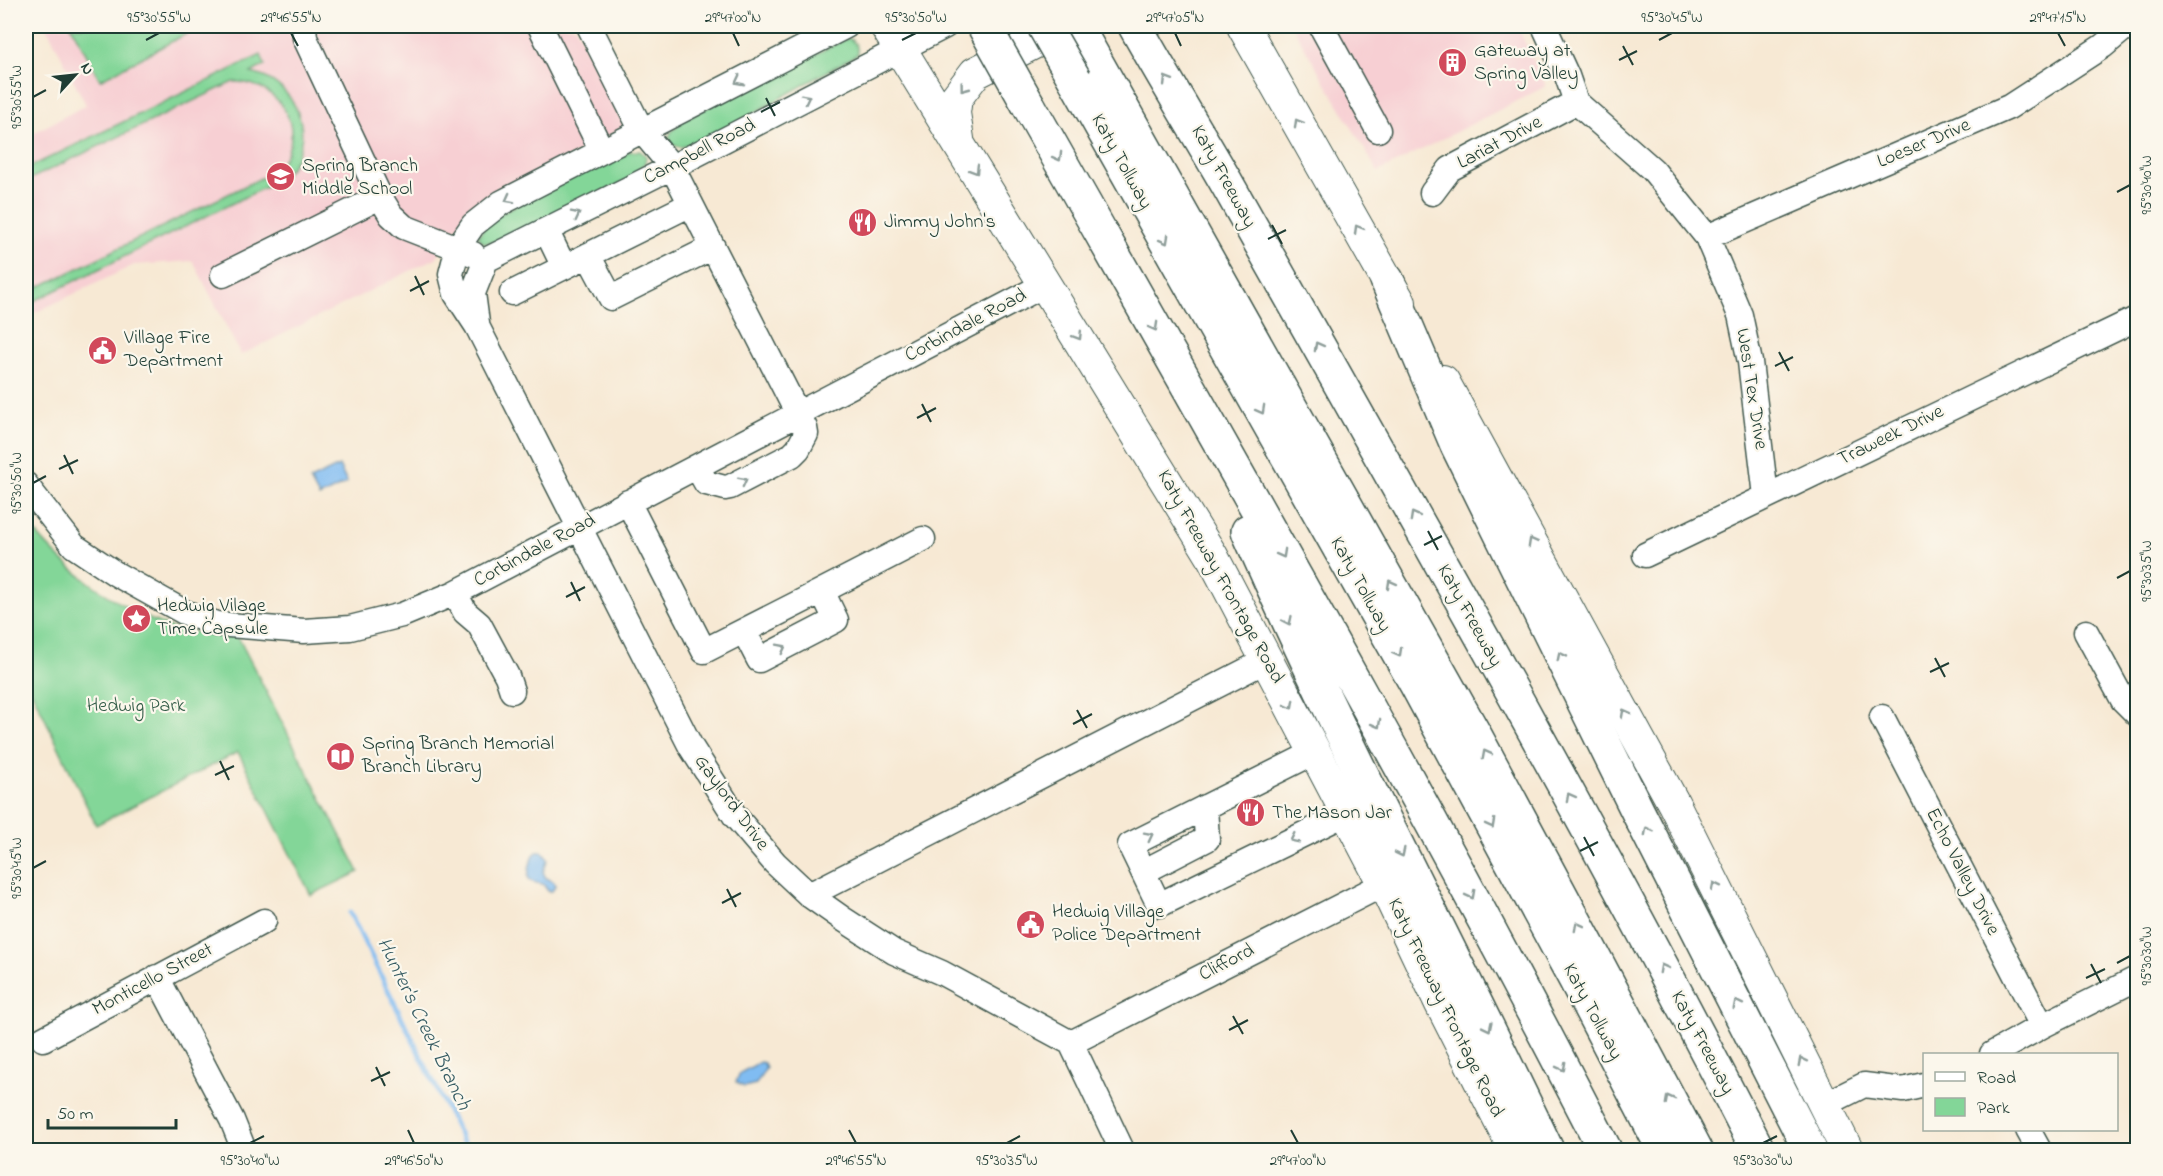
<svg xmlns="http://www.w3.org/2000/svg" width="2163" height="1176" font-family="'Indie Flower',sans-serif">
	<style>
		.built { fill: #f7cfd3 }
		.green { fill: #83d698; stroke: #518a66; stroke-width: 1.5 }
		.water { fill: #80bcf2; stroke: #507c93; stroke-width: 1.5 }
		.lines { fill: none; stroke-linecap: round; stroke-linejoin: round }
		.stream { stroke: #80bcf2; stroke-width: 5 }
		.minor-casing { stroke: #3f574c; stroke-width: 27 }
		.major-casing { stroke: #3f574c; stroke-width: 34 }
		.highway-casing { stroke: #3f574c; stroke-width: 36 }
		.minor { stroke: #fff; stroke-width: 24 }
		.major { stroke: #fff; stroke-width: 32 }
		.highway { stroke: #fff; stroke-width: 33 }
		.highway-bridge-casing { stroke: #3f574c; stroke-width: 36; stroke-linecap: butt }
		.highway-bridge { stroke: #fff; stroke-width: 33 }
		.oneway { stroke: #8f9e9a }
		.ticks { fill: none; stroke: #1f3d34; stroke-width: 2 }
		.labels { text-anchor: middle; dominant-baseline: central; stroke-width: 4.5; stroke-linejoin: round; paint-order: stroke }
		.poi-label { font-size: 20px; fill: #1f3d34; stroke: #fbf7ec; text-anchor: start }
		.street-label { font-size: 20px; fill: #1f3d34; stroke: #fbf7ec }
		.park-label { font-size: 20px; fill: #335c48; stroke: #fbf7ec }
		.water-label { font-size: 21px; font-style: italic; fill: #375d64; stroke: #fbf7ec }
		.neatline { fill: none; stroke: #1f3d34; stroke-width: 2 }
		.ticks-label { font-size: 15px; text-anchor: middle; fill: #1f3d34 }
	</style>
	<rect width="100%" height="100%" fill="#fbf7ec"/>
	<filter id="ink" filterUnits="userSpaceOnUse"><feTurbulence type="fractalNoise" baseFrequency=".0167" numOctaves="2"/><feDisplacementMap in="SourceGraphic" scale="12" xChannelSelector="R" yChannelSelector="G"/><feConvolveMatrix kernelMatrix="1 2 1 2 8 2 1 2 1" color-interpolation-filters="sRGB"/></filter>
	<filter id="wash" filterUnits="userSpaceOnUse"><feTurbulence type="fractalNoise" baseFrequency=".008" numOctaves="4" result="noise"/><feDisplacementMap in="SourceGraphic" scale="24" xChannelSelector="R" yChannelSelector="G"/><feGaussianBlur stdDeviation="1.35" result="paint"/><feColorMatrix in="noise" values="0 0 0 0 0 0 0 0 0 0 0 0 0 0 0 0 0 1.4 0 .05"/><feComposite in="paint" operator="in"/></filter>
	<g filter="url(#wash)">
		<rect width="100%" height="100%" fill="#f7e9d4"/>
		<path class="built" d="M 46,26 L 575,26 L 625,126 L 473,212 L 456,228 L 436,258 L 241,355 L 193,261 L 134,265 L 26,317 L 26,137 L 86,105 Z
			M 1292,26 L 1517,26 L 1546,86 L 1378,172 Z"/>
		<path class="green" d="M 71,26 L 201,26 L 100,80 Z
			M 848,38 C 855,41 858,47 858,54 L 701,143 L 680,147 L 672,145 L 669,138 L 671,132 L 685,118 Z
			M 261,55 L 265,65 L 251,73 C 293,81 317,130 291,167 C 287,172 282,177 278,181 L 34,301 L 26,302 L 26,292 L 54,280 L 271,173 C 313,139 284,81 233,82 L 26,181 L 26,169 Z
			M 640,151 L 646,156 L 645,163 L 632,178 L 500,241 L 484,243 L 478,237 L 488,220 L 618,152 Z
			M 26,519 C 56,564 118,608 169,627 C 187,633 218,634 238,637 L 359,872 L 311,895 L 238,752 L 96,825 L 26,679 Z"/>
		<path class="water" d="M 339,466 L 347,483 L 319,497 L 310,480 Z
			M 537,852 L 543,852 L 548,859 L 543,872 L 546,878 L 553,881 L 556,885 L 552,891 L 548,891 L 543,884 C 526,882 527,879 530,865 C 532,858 531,857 537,852 Z
			M 760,1062 L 764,1063 L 766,1068 L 756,1084 L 744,1087 L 736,1082 L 740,1073 Z"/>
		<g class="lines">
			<path class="stream" d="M 350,913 L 467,1150"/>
		</g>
	</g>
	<g filter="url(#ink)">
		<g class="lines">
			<defs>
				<path id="minor" d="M 304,26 L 305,38 L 380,197 L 391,215 L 404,227 L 473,254
					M 540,26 L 602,151
					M 589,26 L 642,131 L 672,167 L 805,428 L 806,434 L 798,449 L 792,455 L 730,487 L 725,488 L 706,483 L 697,467
					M 846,26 L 501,203 L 473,225 L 458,247 L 451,274 L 456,294 L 477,326 L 691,747 L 735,816 L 775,863 L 809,895 L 843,919 L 894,952 L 942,973 L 1071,1043 L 1122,1150
					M 1321,26 L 1378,130
					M 1544,26 L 1567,76 L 1576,102 L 1653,170 L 1707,237 L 1740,315 L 1750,362 L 1766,496
					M 1432,193 L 1450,169 L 1576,102
					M 546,230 L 564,267
					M 1707,237 L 2009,107 L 2103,46 L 2127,26
					M 588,255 L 611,298 L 713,247
					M 486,260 L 672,167 L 945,26
					M 223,275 L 380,197
					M 512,293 L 691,204
					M 477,323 L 473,293 L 486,260
					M 26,485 L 74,546 L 116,574 L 184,612 L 216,624 L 304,631 L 350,628 L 402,615 L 455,593 L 1046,284
					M 628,502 L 704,651 L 822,591 L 836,620 L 759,660 L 744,631
					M 1645,555 L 2138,318
					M 822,591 L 923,539
					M 455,593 L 465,612 L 479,624 L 507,676 L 512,691
					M 2086,632 L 2123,700 L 2138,715
					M 1882,717 L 2042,1026
					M 1315,752 L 1130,845 L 1159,905 L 1347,813
					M 1143,872 L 1207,839 L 1205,807
					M 809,895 L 1267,660
					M 157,977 L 232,1120 L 244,1150
					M 43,1039 L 264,921
					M 1071,1043 L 1384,884
					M 1992,1054 L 2042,1026 L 2138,978
					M 1824,1105 L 1864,1085 L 1903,1090 L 1924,1085
					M 2028,1130 L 2039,1150"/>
				<path id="major" d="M 886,26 L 1212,556 L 1384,884 L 1440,1002 L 1515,1150
					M 1243,26 L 1400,303
					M 958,139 L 954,113 L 956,98 L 975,73 L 1067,26
					M 1443,381 L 1674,804 L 1847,1150"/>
				<path id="highway" d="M 1076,26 L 1476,737 L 1593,955 L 1696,1150
					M 1135,26 C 1164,78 1196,130 1226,182 C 1407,503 1590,823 1758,1150
					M 1075,80 L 1416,684 L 1575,979 L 1664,1150
					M 1029,106 C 1225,452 1424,797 1605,1150
					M 1387,280 L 1457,445 L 1638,812 L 1810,1150
					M 1248,531 C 1340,741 1449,943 1547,1150"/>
			</defs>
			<use href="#minor" class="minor-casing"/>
			<use href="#major" class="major-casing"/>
			<use href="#highway" class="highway-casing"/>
			<use href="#minor" class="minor"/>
			<use href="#major" class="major"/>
			<use href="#highway" class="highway"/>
			<defs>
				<path id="highway-bridge" d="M 984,26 L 1029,106
					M 1044,26 L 1075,80"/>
			</defs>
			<use href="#highway-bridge" class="highway-bridge-casing"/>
			<use href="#highway-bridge" class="highway-bridge"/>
		</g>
		<defs><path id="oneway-chevron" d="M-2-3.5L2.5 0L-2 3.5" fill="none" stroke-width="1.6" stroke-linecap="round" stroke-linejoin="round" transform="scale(1.5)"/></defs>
		<g class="oneway">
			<use href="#oneway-chevron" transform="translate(1167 80) rotate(-121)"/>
			<use href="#oneway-chevron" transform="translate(739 81) rotate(153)"/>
			<use href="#oneway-chevron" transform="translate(964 88) rotate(127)"/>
			<use href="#oneway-chevron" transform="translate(806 98) rotate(-27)"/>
			<use href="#oneway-chevron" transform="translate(1298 123) rotate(-120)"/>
			<use href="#oneway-chevron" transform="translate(1058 157) rotate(61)"/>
			<use href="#oneway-chevron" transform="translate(975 170) rotate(58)"/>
			<use href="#oneway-chevron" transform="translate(509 199) rotate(152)"/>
			<use href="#oneway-chevron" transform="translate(576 215) rotate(-27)"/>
			<use href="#oneway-chevron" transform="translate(1358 229) rotate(-120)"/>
			<use href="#oneway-chevron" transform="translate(1165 240) rotate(61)"/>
			<use href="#oneway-chevron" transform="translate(1154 327) rotate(61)"/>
			<use href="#oneway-chevron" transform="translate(1078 336) rotate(58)"/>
			<use href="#oneway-chevron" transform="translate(1318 346) rotate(-119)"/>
			<use href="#oneway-chevron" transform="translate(1261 410) rotate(61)"/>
			<use href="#oneway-chevron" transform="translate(743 481) rotate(-28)"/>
			<use href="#oneway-chevron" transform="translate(1414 516) rotate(-119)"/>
			<use href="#oneway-chevron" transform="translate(1532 542) rotate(-119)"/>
			<use href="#oneway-chevron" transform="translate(1282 554) rotate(61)"/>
			<use href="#oneway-chevron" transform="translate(1391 584) rotate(-119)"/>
			<use href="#oneway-chevron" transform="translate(1288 621) rotate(65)"/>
			<use href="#oneway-chevron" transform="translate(782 648) rotate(-27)"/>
			<use href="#oneway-chevron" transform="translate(1398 653) rotate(61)"/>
			<use href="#oneway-chevron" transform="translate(1561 656) rotate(-116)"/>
			<use href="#oneway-chevron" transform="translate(1290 705) rotate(62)"/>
			<use href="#oneway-chevron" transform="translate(1625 713) rotate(-118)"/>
			<use href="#oneway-chevron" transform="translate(1377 724) rotate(61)"/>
			<use href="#oneway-chevron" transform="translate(1486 754) rotate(-118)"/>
			<use href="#oneway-chevron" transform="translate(1570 797) rotate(-119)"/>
			<use href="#oneway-chevron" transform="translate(1491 824) rotate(62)"/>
			<use href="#oneway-chevron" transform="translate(1648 831) rotate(-117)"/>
			<use href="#oneway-chevron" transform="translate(1149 836) rotate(-27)"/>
			<use href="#oneway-chevron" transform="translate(1294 839) rotate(154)"/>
			<use href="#oneway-chevron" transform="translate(1401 853) rotate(64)"/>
			<use href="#oneway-chevron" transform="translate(1715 886) rotate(-117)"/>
			<use href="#oneway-chevron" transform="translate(1471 895) rotate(62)"/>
			<use href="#oneway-chevron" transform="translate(1578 926) rotate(-118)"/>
			<use href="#oneway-chevron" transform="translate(1663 968) rotate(-118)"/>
			<use href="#oneway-chevron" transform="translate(1737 1004) rotate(-117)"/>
			<use href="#oneway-chevron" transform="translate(1488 1027) rotate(64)"/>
			<use href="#oneway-chevron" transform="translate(1802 1061) rotate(-117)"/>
			<use href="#oneway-chevron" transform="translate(1562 1067) rotate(62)"/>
			<use href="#oneway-chevron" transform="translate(1669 1099) rotate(-118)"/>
		</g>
	</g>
	<path class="ticks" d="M 291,33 L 298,46M 733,33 L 739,46M 1175,33 L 1181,46M 2058,33 L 2065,46M 146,40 L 159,33M 902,40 L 916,33M 1659,40 L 1672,33M 1623,46 L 1633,65M 1619,60 L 1637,51M 33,97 L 46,90M 766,98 L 775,116M 761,112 L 780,102M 2117,192 L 2130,185M 1272,225 L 1282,244M 1268,239 L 1286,230M 415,276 L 424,295M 410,291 L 429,281M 1779,352 L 1789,371M 1775,366 L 1793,357M 922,404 L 931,422M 917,418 L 936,408M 64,455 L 73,474M 59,469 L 78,460M 33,483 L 46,476M 1428,531 L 1438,550M 1424,545 L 1442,536M 2117,578 L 2130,571M 571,582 L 580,601M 566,597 L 585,587M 1935,658 L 1945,677M 1930,672 L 1949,663M 1077,710 L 1087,728M 1073,724 L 1092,714M 220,761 L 229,780M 215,775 L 234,766M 1584,837 L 1594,856M 1580,851 L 1598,842M 33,868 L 46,861M 727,889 L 736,907M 722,903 L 741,893M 2117,963 L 2130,956M 2091,964 L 2101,983M 2086,978 L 2105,969M 1233,1016 L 1243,1034M 1229,1030 L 1248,1020M 376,1067 L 385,1086M 371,1081 L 390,1072M 408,1130 L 414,1143M 849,1130 L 856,1143M 1291,1130 L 1298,1143M 250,1143 L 264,1136M 1007,1143 L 1020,1136M 1763,1143 L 1777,1136"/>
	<defs>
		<symbol id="building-disc" viewBox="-11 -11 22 22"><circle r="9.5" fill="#d1495b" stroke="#fbf7ec"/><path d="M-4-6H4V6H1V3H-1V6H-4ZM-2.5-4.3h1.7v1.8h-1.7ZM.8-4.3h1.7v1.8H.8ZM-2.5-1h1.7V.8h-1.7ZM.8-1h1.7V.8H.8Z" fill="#fff"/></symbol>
		<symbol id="school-disc" viewBox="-11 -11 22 22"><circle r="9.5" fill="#d1495b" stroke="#fbf7ec"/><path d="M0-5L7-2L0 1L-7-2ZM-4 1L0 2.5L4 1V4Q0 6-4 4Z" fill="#fff"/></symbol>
		<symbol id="restaurant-disc" viewBox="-11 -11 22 22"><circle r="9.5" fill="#d1495b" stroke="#fbf7ec"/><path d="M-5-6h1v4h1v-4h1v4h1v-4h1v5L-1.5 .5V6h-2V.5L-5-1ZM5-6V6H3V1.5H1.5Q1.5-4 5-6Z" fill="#fff"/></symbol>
		<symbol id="civic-disc" viewBox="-11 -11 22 22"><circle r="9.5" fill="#d1495b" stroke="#fbf7ec"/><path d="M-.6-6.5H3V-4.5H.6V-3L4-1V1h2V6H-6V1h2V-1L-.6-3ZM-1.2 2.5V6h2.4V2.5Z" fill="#fff"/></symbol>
		<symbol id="sight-disc" viewBox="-11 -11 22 22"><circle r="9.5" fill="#d1495b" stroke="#fbf7ec"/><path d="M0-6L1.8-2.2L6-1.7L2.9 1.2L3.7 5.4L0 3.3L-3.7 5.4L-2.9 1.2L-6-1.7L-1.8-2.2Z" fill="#fff"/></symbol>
		<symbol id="library-disc" viewBox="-11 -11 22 22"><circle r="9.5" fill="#d1495b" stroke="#fbf7ec"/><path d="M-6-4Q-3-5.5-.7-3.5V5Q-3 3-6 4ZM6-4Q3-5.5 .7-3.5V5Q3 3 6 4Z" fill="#fff"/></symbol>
	</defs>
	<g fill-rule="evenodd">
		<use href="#building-disc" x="1436" y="46" width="33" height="33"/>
		<use href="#school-disc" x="264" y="160" width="33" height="33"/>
		<use href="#restaurant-disc" x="846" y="206" width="33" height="33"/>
		<use href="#civic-disc" x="86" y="334" width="33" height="33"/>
		<use href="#sight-disc" x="120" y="602" width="33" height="33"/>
		<use href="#library-disc" x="324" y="740" width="33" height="33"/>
		<use href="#restaurant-disc" x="1234" y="796" width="33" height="33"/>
		<use href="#civic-disc" x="1014" y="908" width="33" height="33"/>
	</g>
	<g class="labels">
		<g class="poi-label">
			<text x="1474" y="51">Gateway at<tspan x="1474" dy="23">Spring Valley</tspan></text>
			<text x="302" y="166">Spring Branch<tspan x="302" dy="23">Middle School</tspan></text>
			<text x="884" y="222">Jimmy John's</text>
			<text x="124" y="338">Village Fire<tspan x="124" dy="23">Department</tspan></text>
			<text x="157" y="606">Hedwig Vilage<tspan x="157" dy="23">Time Capsule</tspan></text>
			<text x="362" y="744">Spring Branch Memorial<tspan x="362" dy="23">Branch Library</tspan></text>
			<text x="1272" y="813">The Mason Jar</text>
			<text x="1052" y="912">Hedwig Village<tspan x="1052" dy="23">Police Department</tspan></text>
		</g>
		<g class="street-label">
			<text transform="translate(1500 143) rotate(-28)">Lariat Drive</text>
			<text transform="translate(1924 144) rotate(-23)">Loeser Drive</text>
			<text transform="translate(700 152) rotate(-27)">Campbell Road</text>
			<text transform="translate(1121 162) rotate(61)">Katy Tollway</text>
			<text transform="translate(1223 177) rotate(61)">Katy Freeway</text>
			<text transform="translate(966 326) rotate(-28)">Corbindale Road</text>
			<text transform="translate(1751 389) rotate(81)">West Tex Drive</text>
			<text transform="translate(1891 436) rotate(-26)">Traweek Drive</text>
			<text transform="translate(535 551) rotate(-28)">Corbindale Road</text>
			<text transform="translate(1220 577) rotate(61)">Katy Freeway Frontage Road</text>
			<text transform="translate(1360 585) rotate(61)">Katy Tollway</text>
			<text transform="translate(1469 616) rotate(61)">Katy Freeway</text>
			<text transform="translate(731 803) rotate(54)">Gaylord Drive</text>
			<text transform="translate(1962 872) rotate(63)">Echo Valley Drive</text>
			<text transform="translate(1227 963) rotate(-27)">Clifford</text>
			<text transform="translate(153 980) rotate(-28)">Monticello Street</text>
			<text transform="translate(1445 1008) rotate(64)">Katy Freeway Frontage Road</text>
			<text transform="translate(1592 1012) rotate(62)">Katy Tollway</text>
			<text transform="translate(1702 1043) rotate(62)">Katy Freeway</text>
		</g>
		<g class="park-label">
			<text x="136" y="706">Hedwig Park</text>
		</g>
		<g class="water-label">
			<text transform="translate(423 1024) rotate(64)">Hunter's Creek Branch</text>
		</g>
	</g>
	<rect width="2163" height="1176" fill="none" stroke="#fbf7ec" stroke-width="66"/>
	<rect x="1923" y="1053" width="195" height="78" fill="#fbf7ec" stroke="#a3ada2" stroke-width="1.5"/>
	<rect x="1935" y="1072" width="30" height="9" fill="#ffffff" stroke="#a3ada2" stroke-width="1.5"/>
	<text x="1977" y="1083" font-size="18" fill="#1f3d34">Road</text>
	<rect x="1935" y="1098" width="30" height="18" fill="#83d698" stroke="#a3ada2" stroke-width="1.5"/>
	<text x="1977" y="1113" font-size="18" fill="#1f3d34">Park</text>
	<g transform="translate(75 75) rotate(63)" stroke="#fbf7ec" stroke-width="4.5" paint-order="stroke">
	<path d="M0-4.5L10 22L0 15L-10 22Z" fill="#1f3d34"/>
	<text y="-9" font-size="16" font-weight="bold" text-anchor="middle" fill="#1f3d34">N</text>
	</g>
	<path d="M48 1119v9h128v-9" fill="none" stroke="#1f3d34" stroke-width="3"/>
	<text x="57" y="1119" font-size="18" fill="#1f3d34" stroke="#fbf7ec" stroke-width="4.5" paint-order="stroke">50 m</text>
	<rect x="33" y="33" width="2097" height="1110" class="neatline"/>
	<g class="ticks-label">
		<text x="159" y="22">95°30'55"W</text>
		<text x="291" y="22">29°46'55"N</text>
		<text x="733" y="22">29°47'00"N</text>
		<text x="916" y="22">95°30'50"W</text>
		<text x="1175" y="22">29°47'05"N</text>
		<text x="1672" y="22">95°30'45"W</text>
		<text x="2058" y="22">29°47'15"N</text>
		<text transform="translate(16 97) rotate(-90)" y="5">95°30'55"W</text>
		<text transform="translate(2146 185) rotate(-90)" y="5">95°30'40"W</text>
		<text transform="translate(16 483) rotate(-90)" y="5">95°30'50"W</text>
		<text transform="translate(2146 571) rotate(-90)" y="5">95°30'35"W</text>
		<text transform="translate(16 868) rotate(-90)" y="5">95°30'45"W</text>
		<text transform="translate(2146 956) rotate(-90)" y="5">95°30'30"W</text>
		<text x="250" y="1165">95°30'40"W</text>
		<text x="414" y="1165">29°46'50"N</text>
		<text x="856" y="1165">29°46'55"N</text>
		<text x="1007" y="1165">95°30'35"W</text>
		<text x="1298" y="1165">29°47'00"N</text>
		<text x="1763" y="1165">95°30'30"W</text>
	</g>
</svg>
